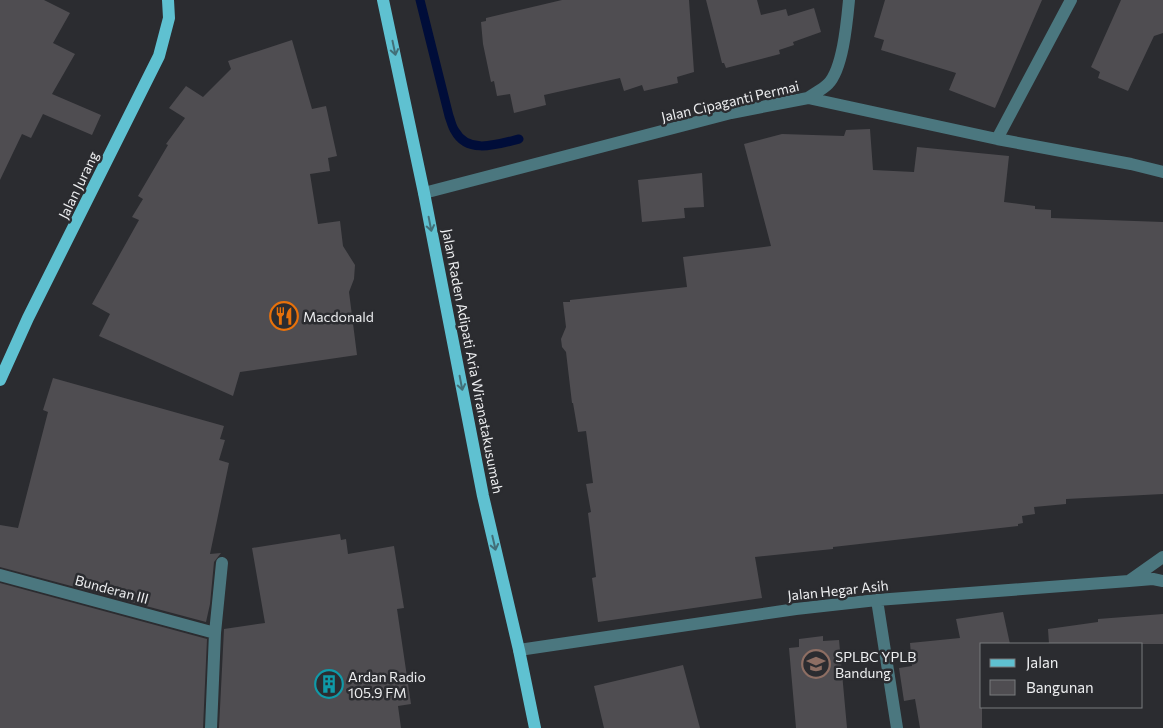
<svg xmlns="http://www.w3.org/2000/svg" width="1163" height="728" font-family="Commissioner,sans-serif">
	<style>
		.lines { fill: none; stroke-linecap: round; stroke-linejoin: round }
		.stream { stroke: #000d39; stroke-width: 9 }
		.building { fill: #4f4d51 }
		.minor { stroke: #4b777f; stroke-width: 12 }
		.major { stroke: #5fc1d1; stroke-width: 12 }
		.oneway { stroke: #426f78 }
		.labels { text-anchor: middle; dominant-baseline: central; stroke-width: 5; stroke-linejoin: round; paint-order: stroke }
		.street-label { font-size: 14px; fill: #edeef0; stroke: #2b2c30 }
		.poi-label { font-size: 14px; fill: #edeef0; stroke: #2b2c30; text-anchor: start }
	</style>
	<rect width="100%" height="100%" fill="#2b2c30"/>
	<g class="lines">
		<path class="stream" d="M 420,0 L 449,116 C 451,121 452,127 455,131 C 468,155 498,144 519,139"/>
	</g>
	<path class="building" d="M 0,0 L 44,0 L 70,13 L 53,43 L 75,54 L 52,94 L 101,115 L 92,135 L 43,114 L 31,138 L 22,134 L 0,180 Z
		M 562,0 L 689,0 L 694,72 L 677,77 L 678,83 L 644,91 L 642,85 L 624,91 L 620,78 L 611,80 L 544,95 L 546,105 L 514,113 L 510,94 L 497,96 L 494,81 L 491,82 L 483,44 L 481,22 L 486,21 L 486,18 Z
		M 706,0 L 757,0 L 761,15 L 786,9 L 788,16 L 814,8 L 821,32 L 793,42 L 794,45 L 779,50 L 780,54 L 726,68 L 724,63 L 722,63 Z
		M 885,0 L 1042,0 L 995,108 L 949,90 L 956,73 L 881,50 L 884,40 L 874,37 Z
		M 1121,0 L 1163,0 L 1163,33 L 1154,36 L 1128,91 L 1098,78 L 1100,72 L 1091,67 Z
		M 292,40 L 312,109 L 326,106 L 337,156 L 328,158 L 330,171 L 310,174 L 318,224 L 340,221 L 343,246 L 355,265 L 354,279 L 349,292 L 357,355 L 240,372 L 233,396 L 99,336 L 110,314 L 92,304 L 139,220 L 132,217 L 143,199 L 138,196 L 168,145 L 166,144 L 185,118 L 169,108 L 186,86 L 203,97 L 231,69 L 228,61 Z
		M 870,129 L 873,170 L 914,172 L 917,147 L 1009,156 L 1004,202 L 1035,206 L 1035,209 L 1051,210 L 1051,218 L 1163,222 L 1163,494 L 1066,499 L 1066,504 L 1034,507 L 1035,514 L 1022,516 L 1023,523 L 1018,524 L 1018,526 L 833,547 L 833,549 L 755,557 L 762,598 L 598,622 L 592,578 L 596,577 L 588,513 L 591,512 L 586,484 L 593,483 L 586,431 L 578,432 L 573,403 L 572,403 L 566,352 L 562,347 L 561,339 L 566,327 L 563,302 L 570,302 L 570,300 L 687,287 L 683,257 L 771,246 L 744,144 L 782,134 L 844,136 L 846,130 Z
		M 702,173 L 704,207 L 684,208 L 685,218 L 642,222 L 638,180 Z
		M 53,378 L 224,426 L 220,439 L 225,440 L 219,460 L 229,463 L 210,554 L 221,553 L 214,562 L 210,604 L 206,622 L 0,567 L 0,525 L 18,528 L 48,412 L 43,410 Z
		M 340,534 L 341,540 L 346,539 L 348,554 L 394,546 L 404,608 L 397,609 L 411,704 L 398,706 L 401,728 L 219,728 L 224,629 L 265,623 L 252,548 Z
		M 0,583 L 207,639 L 203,728 L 0,728 Z
		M 1003,612 L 1010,644 L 982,644 L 982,728 L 920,728 L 915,699 L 904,701 L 899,668 L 912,666 L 910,643 L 960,638 L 956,619 Z
		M 1163,614 L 1163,644 L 1049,644 L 1048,629 L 1098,622 L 1098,619 Z
		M 823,636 L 823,641 L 839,640 L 847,728 L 796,728 L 789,648 L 799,647 L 799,639 Z
		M 683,665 L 700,728 L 604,728 L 594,686 Z"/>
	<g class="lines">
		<path class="minor" d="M 808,98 C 815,93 823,89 828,84 C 843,69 847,21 849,0
			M 997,139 L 1071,0
			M 424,193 L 731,113 L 808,98 L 997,139 L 1131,164 L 1163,172
			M 0,575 L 215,633
			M 1129,581 L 1163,557
			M 877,600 L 897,728
			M 519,650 L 796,609 L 877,600 L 1129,581 L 1153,579 L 1163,581
			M 211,728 L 215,633 L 222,563"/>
		<path class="major" d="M 383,0 L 424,193 L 483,496 L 519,650 L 535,728
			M 0,380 L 28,318 L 159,56 L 169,18 L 168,0"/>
	</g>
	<defs><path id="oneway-shaft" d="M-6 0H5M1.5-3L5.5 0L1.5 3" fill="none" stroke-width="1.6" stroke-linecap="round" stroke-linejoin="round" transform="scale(1.25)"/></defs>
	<g class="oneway">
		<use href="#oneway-shaft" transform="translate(394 48) rotate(78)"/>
		<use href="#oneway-shaft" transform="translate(430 224) rotate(79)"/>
		<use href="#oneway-shaft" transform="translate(461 383) rotate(79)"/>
		<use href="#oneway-shaft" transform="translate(494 543) rotate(77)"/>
	</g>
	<defs>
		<symbol id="restaurant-ring" viewBox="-11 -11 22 22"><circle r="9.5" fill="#2b2c30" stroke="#e8710a" stroke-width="1.5"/><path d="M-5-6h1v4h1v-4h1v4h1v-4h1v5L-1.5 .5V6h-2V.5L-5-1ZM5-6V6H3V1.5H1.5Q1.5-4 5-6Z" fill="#e8710a"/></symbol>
		<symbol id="school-ring" viewBox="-11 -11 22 22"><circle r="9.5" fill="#2b2c30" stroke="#8d6e63" stroke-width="1.5"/><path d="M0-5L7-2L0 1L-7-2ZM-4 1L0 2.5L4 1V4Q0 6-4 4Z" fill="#8d6e63"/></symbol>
		<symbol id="building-ring" viewBox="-11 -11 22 22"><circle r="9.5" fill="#2b2c30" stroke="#0f9aa8" stroke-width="1.5"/><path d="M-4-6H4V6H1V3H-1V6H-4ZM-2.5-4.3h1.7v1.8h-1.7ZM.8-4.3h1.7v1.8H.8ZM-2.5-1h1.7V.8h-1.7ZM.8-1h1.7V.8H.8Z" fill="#0f9aa8"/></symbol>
	</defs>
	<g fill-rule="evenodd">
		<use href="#restaurant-ring" x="268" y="300" width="32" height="32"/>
		<use href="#school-ring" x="800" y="648" width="32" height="32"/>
		<use href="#building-ring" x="313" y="668" width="32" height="32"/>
	</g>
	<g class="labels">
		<g class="street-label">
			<text transform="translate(730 101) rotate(-13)">Jalan Cipaganti Permai</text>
			<text transform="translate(78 185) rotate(-64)">Jalan Jurang</text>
			<text transform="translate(473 361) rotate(79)">Jalan Raden Adipati Aria Wiranatakusumah</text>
			<text transform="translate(112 589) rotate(15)">Bunderan III</text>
			<text transform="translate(838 590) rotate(-6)">Jalan Hegar Asih</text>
		</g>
		<g class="poi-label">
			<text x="303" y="316">Macdonald</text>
			<text x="835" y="656">SPLBC YPLB<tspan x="835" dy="16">Bandung</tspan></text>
			<text x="348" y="676">Ardan Radio<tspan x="348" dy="16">105.9 FM</tspan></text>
		</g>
	</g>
	<rect x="980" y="643" width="162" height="65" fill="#2b2c30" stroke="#797a7d"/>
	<rect x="990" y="659" width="25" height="8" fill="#5fc1d1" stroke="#797a7d"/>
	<text x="1026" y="668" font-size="15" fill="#edeef0">Jalan</text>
	<rect x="990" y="680" width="25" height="15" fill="#4f4d51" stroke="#797a7d"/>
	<text x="1026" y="693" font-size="15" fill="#edeef0">Bangunan</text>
</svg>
